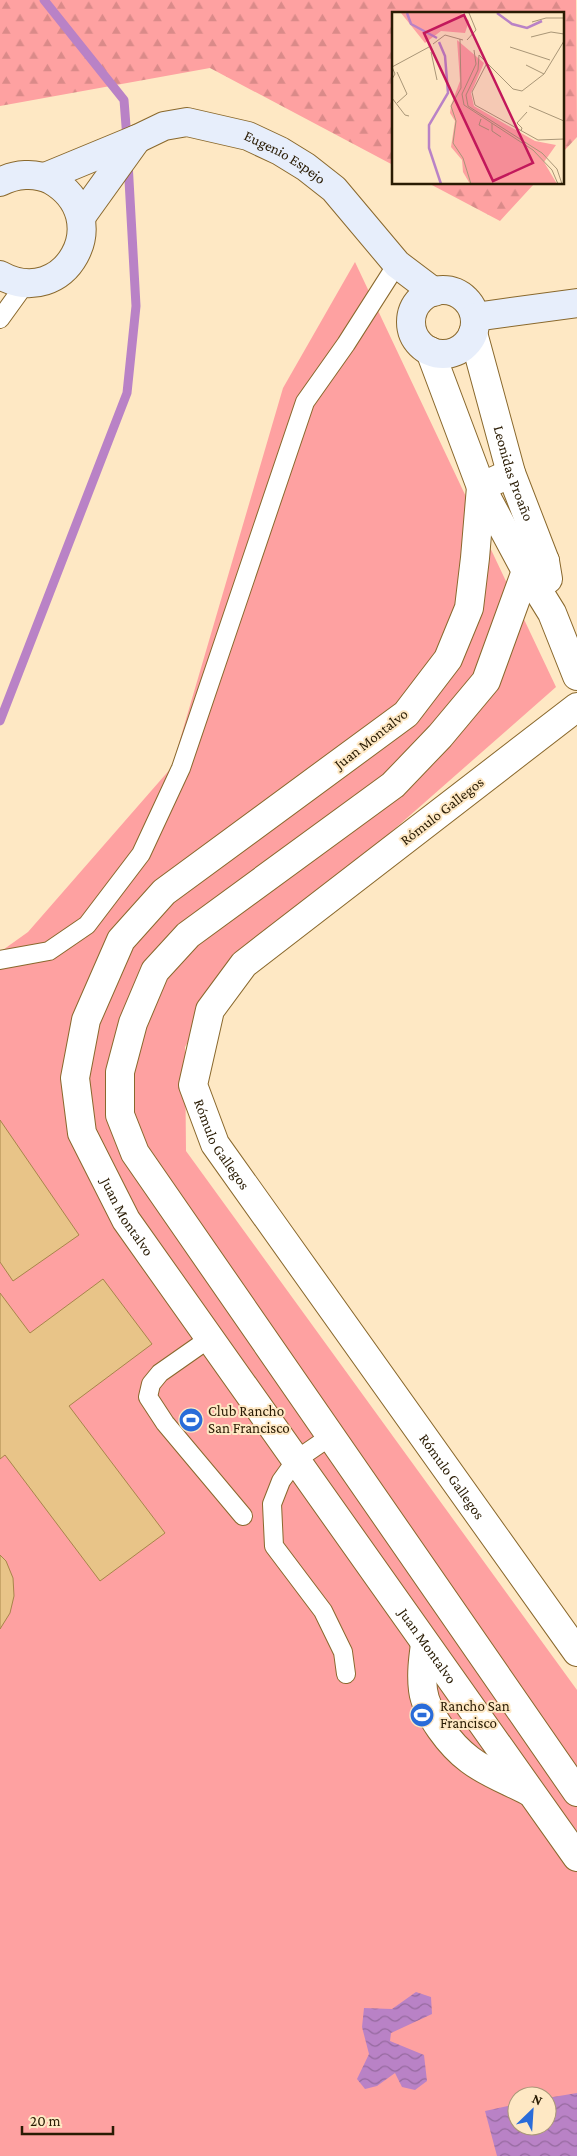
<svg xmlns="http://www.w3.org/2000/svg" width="577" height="2156" font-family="'Crimson Pro',serif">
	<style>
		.forest { fill: url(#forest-firs) }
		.pitch { fill: #fea1a1; fill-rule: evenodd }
		.water { fill: url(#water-waves) }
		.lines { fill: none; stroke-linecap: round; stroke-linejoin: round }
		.stream { stroke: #b982c6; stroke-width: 9 }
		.building { fill: #e8c488; stroke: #a7854a }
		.lane-casing { stroke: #89682c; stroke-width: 20 }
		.street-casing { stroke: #89682c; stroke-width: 30 }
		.secondary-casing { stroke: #89682c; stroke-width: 30 }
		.lane { stroke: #fff; stroke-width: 18 }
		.street { stroke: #fff; stroke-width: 28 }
		.secondary { stroke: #e7eefb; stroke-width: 28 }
		.labels { text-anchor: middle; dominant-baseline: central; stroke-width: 4; stroke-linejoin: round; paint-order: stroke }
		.street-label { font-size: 15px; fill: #291b03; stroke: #fee8c4 }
		.poi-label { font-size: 15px; fill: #291b03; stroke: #fee8c4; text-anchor: start }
		.inset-river { fill: none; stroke: #b982c6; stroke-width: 2.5 }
		.inset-road { fill: none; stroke: #a99677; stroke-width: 1 }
		.view { fill: #c2185b; fill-opacity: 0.15; stroke: #c2185b; stroke-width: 2.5 }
		.inset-edge { fill: none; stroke: #291b03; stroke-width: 2.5 }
	</style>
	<defs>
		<pattern id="forest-firs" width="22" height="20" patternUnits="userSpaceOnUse" patternTransform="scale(1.25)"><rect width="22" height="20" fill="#fea1a1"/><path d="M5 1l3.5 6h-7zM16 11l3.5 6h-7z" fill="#da8a89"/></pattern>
		<pattern id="water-waves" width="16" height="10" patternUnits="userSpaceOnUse" patternTransform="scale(1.25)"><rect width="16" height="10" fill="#b982c6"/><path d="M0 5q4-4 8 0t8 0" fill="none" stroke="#966a9f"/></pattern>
	</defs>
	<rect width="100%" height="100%" fill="#fee8c4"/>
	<path class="forest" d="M 0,0 L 576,0 L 577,137 L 563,152 L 563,14 L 393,14 L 393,165 L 210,68 L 0,106 Z
		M 430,184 L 534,184 L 500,221 Z"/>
	<path class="pitch" d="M 355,262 L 556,687 L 226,977 L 185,1047 L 186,1151 L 577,1690 L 577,2156 L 0,2156 L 0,952 L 28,932 L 172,767 L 283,388 ZM 517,2096 L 547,2096 L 547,2126 L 517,2126 Z"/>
	<path class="water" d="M 416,1992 L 431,1997 L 432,2014 L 391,2033 L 390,2041 L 424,2055 L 427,2081 L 415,2090 L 402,2087 L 395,2073 L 377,2086 L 365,2089 L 357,2079 L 369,2054 L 362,2027 L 364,2008 L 392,2009 Z
		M 577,2093 L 577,2156 L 497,2156 L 485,2111 L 517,2104 L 517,2126 L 547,2126 L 547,2098 Z"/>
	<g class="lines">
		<path class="stream" d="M 44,0 L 124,100 L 127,139
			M 0,721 L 127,393 L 136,306 L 128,162"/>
	</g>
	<path class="building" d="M 0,1120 L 79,1235 L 13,1281 L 0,1262 Z
		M 103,1279 L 152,1344 L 69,1406 L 165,1533 L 100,1581 L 5,1455 L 0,1459 L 0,1293 L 30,1333 Z
		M 0,1555 L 6,1561 L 13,1578 L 14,1596 L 10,1613 L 0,1629 Z"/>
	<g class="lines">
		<defs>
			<path id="lane" d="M 0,319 L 26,283
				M 0,960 L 49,951 L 87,925 L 141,854 L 181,768 L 305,402 L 346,344 L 397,264
				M 210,1338 L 160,1373 L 151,1384 L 148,1397 L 165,1423 L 243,1516
				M 331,1436 L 296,1460 L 281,1481 L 272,1504 L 274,1546 L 323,1611 L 343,1652 L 346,1674"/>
			<g id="street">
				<path id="s1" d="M 473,333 L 511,473 L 545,561 L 548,579"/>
				<path d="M 430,351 L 481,487 L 526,571 L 552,613 L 577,676"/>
				<path id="s2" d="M 511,473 L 481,487 L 475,558 L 469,608 L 448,659 L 406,714 L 164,892 L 121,940 L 86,1020 L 75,1078 L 82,1133 L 126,1220 L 577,1857"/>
				<path d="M 545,561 L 526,571 L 486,681 L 440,736 L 393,785 L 188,935 L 155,971 L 133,1023 L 120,1072 L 120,1115 L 135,1153 L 577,1792"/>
				<path id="s3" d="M 577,707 L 244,964 L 210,1010 L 193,1085 L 215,1144 L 577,1652"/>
				<path d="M 425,1644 C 423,1659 421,1674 423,1690 C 426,1714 451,1746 470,1760 C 487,1773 509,1781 528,1791"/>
			</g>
			<g id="secondary">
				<path id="s4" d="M 45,177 L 137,139 L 164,126 L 187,122 L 248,136 L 280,151 L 306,167 L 334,189 L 397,264 L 434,292"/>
				<path d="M 0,182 C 15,174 35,172 51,180 C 117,218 65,311 0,275"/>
				<path d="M 81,217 L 137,139"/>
				<circle cx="443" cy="322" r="32"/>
				<path d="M 475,317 L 577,303"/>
			</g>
		</defs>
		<use href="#lane" class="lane-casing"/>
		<use href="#street" class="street-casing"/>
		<use href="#secondary" class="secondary-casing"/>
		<use href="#lane" class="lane"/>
		<use href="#street" class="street"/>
		<use href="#secondary" class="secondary"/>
	</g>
	<defs>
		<symbol id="stadium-disc" viewBox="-11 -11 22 22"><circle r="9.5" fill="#2a6cd9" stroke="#fee8c4"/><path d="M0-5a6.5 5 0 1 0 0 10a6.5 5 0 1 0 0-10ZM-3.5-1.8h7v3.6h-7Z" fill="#fff"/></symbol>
	</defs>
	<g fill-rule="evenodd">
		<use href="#stadium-disc" x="177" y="1406" width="28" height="28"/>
		<use href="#stadium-disc" x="408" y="1701" width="28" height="28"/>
	</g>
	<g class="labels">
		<g class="street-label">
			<text stroke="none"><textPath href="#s4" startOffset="258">Eugenio Espejo</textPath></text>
			<text stroke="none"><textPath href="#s1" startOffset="146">Leonidas Proaño</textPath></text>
			<text transform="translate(371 739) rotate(-38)">Juan Montalvo</text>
			<text transform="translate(442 811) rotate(-38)">Rómulo Gallegos</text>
			<text stroke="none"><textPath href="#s3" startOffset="621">Rómulo Gallegos</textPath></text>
			<text stroke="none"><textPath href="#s2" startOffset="941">Juan Montalvo</textPath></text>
			<text stroke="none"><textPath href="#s3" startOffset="1026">Rómulo Gallegos</textPath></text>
			<text stroke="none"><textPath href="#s2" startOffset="1465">Juan Montalvo</textPath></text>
		</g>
		<g class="poi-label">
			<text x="208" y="1411">Club Rancho<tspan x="208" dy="17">San Francisco</tspan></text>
			<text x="440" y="1706">Rancho San<tspan x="440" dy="17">Francisco</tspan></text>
		</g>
	</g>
	<g transform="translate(392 12)">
		<rect width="172" height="172" fill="#fee8c4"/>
		<path d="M 9,1 L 69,1 L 77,9 L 73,21 L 49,19 L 33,31 Z" fill="#fea1a1"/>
		<path d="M 65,28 L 92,51 L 79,81 L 82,94 L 143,129 L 164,133 L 152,150 L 165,172 L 78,172 L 71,160 L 70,148 L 59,135 L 63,109 L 58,101 L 59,93 L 68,69 Z" fill="#fea1a1"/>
		<path class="inset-river" d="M 15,1 L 19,12 L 45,26M 105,1 L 120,12 L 135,16 L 150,9M 47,30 L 53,44 L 56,81 L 37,113 L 37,136 L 49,172"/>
		<path class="inset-road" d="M 140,10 L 154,6 L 172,6M 139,25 L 159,20 L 172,22M 68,27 L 69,76 L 59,94 L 64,109 L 61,131 L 71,146 L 79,172M 75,28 L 84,18 L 77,1M 41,32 L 53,23 L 71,28M 118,35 L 158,48M 82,38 L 84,52 L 70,82 L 72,93 L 141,138 L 160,158 L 166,172M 39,40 L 45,68M 87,43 L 86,58 L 74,83 L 76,94 L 150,141 L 165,157 L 170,172M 87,43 L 121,77 L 130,79 L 152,62 L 172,29M 95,51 L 80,80 L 83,93 L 146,128 L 172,127M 134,53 L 152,62M 5,60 L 15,82 L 5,91M 0,67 L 3,62 L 0,55 L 37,35M 0,86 L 13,103 L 17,104M 137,94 L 172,109M 89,107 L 87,113 L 97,118M 100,111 L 100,119 L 109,125M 129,119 L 130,116 L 125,111 L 135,100"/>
		<path class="view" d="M 72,3 L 141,151 L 101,169 L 32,21 Z"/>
		<rect width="172" height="172" class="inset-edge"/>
	</g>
	<g transform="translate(532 2111) rotate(25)"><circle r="24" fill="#fee8c4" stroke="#a99677"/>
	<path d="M0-4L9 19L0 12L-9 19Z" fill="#2a6cd9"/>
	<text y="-8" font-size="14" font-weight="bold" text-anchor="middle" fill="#291b03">N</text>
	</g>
	<path d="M22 2126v8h91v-8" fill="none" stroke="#291b03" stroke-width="2.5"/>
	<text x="30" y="2126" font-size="15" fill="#291b03" stroke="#fee8c4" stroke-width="4" paint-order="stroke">20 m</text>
</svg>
